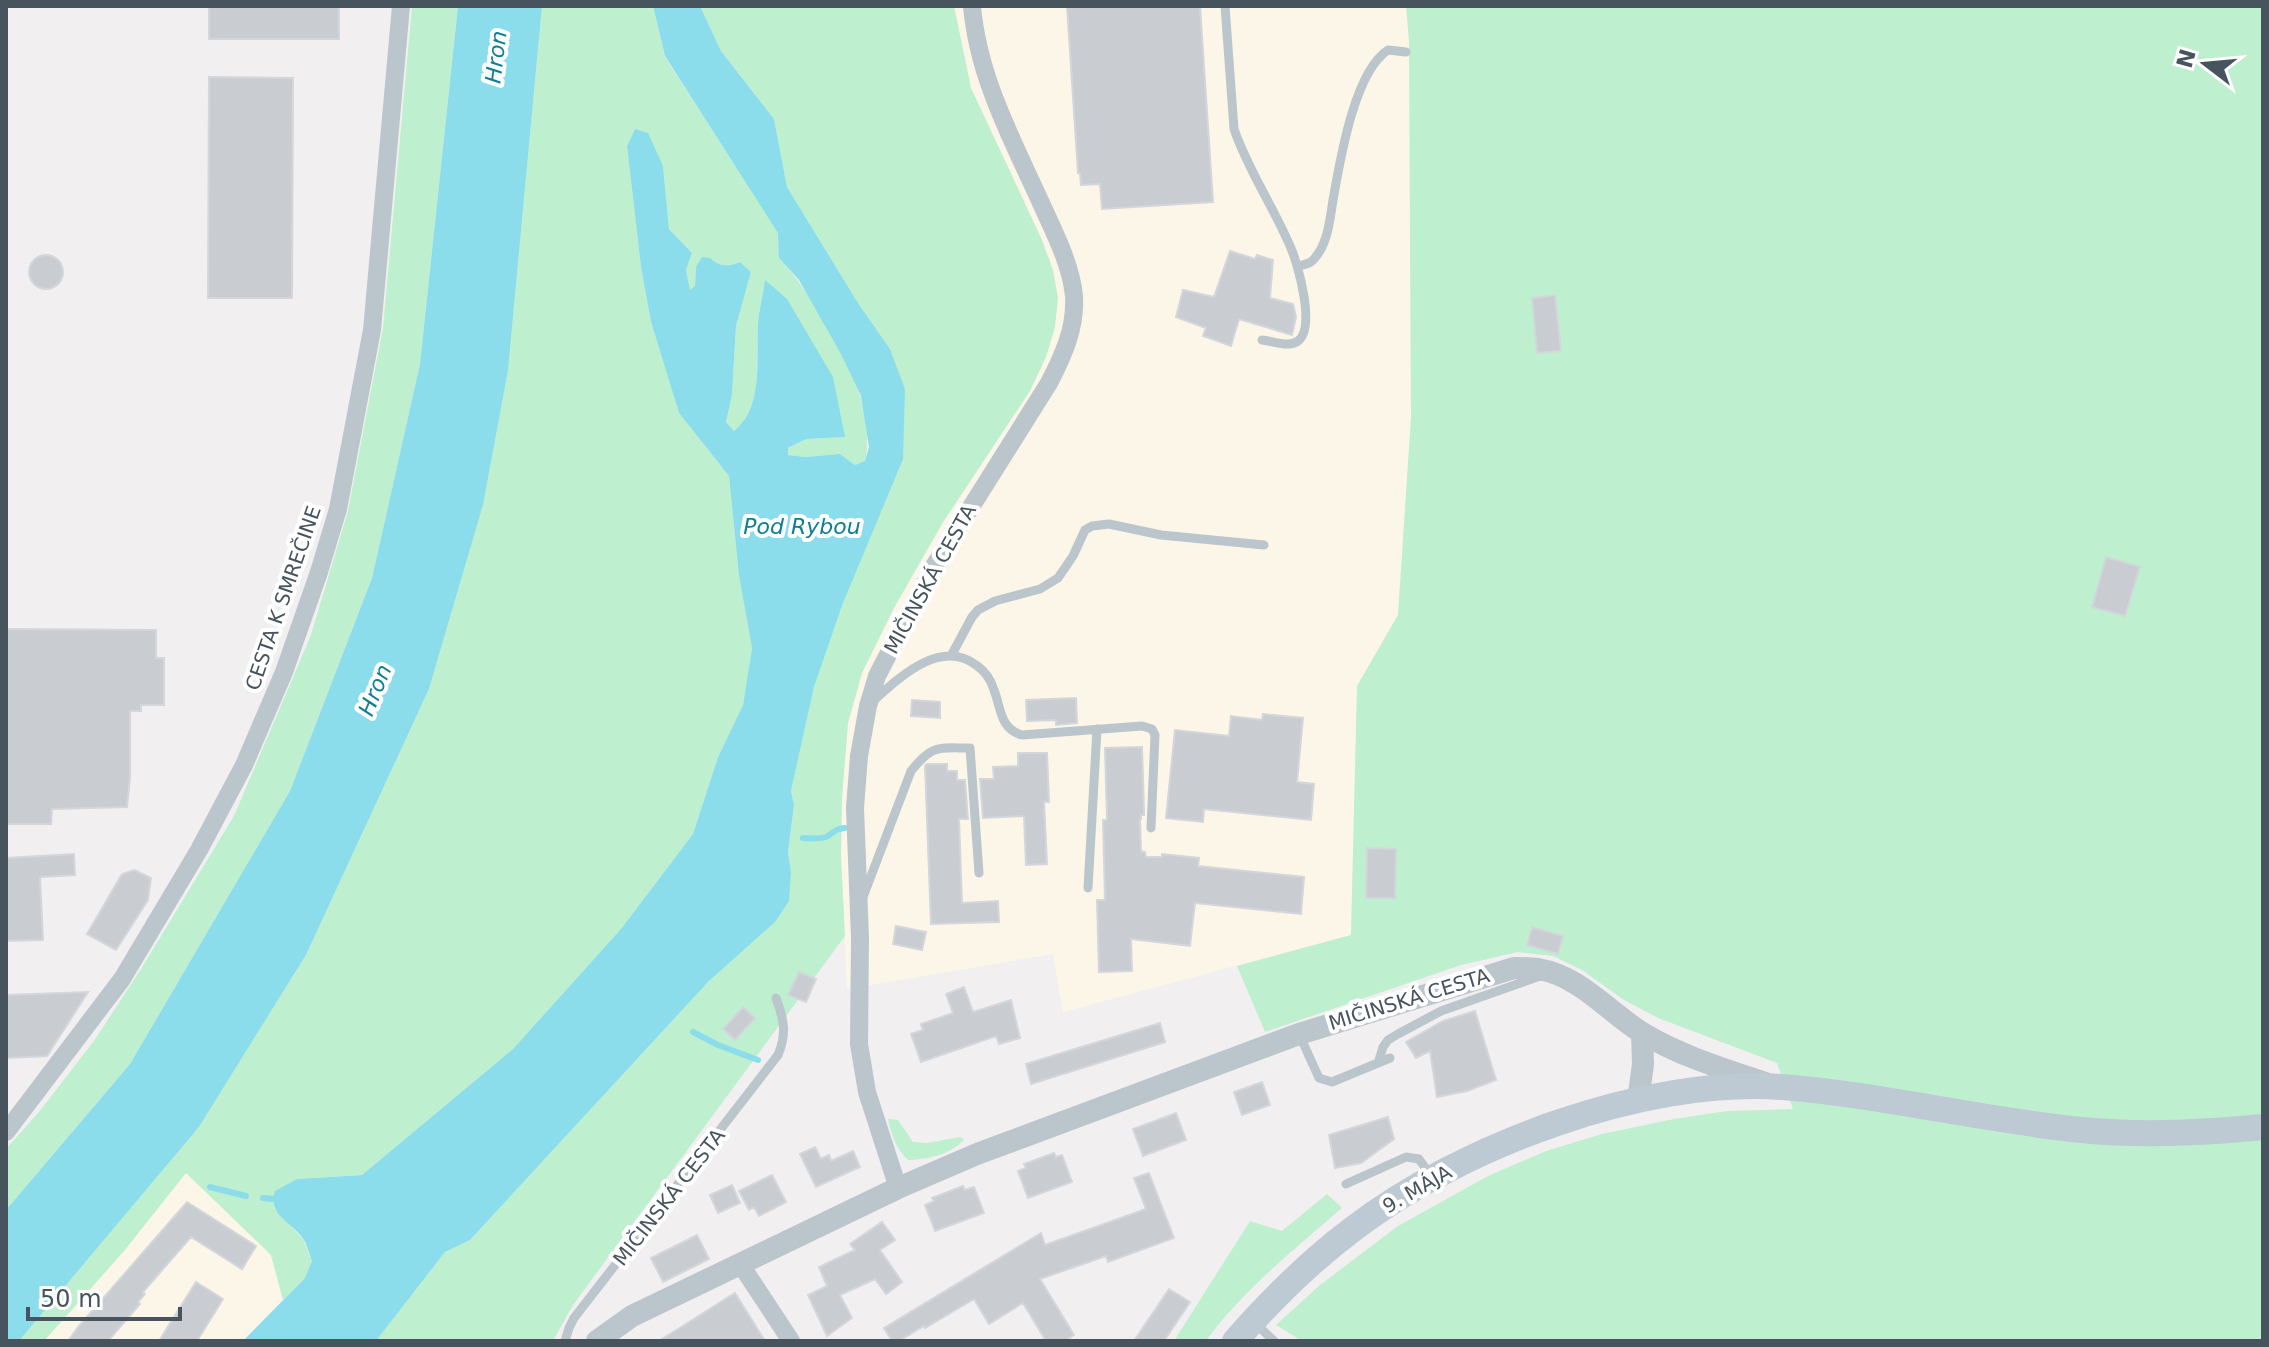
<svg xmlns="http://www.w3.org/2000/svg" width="2269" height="1347" font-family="'DejaVu Sans',sans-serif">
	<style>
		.commercial { fill: #fcf6e9 }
		.green { fill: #beefcf }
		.water { fill: #8bddec }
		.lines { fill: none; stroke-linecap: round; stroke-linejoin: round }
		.stream { stroke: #8bddec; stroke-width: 6 }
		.building { fill: #c9cdd2; stroke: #d3d6db; stroke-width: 2 }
		.service { stroke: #bbc5cc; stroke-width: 9 }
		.minor { stroke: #bbc5cc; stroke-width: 18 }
		.tertiary { stroke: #bbc5cc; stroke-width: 22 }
		.secondary { stroke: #bdc9d3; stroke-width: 26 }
		.labels { text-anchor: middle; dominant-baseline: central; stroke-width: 8; stroke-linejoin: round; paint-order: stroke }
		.street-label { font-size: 20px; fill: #47545d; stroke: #fff }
		.water-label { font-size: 22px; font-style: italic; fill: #0d7f94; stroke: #fff }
	</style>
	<rect width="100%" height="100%" fill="#f2eff0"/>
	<path class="commercial" d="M 954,6 L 1406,6 L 1409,41 L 1411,418 L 1398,615 L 1357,686 L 1351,935 L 1063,1012 L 1053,954 L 847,989 L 841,855 L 842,798 L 848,723 L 862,673 L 894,608 L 944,522 L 1030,391 L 1046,357 L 1055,327 L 1053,270 L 1042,240 L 971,88 Z
		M 186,1173 L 271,1255 L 283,1300 L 243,1341 L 44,1341 L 124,1251 Z"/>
	<path class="green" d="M 412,6 L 458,6 L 420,364 L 372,578 L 290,791 L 130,1064 L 6,1210 L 6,1149 L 39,1112 L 94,1041 L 141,969 L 234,816 L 311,635 L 348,511 L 383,328 Z
		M 542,6 L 653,6 L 665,57 L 779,233 L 779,258 C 810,291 843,350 859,393 C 866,410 870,443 865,461 L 855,465 L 840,454 L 805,457 L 788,455 L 788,448 L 806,439 L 844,437 L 765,281 C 762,296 759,310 758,325 C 756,360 764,407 734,431 L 726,422 L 732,395 L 736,326 L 751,272 L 740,262 C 726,268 711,266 696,267 L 695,286 L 690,291 L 686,270 L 692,253 L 669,229 L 663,166 L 635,129 L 627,146 L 641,267 L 651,322 L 679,413 L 729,476 L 739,576 L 752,648 L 743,705 L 718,757 L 693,834 L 621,929 L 513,1049 L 362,1175 L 297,1179 L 274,1208 L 303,1239 L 312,1261 L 305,1278 L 283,1300 L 271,1255 L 186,1173 L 124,1251 L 44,1341 L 19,1341 L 199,1127 L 306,955 L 429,689 L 483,505 L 508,371 Z
		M 700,6 L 954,6 L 971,88 L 1042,240 L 1053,270 L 1058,298 L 1055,327 L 1046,357 L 1030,391 L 943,522 L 894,608 L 862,673 L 848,723 L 842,798 L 841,855 L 845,936 L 573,1305 L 553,1341 L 376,1341 L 445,1252 L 470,1240 L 709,981 L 774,922 L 791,872 L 788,852 L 794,805 L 791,791 L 814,687 L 843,603 L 905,390 L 890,349 L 858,303 L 787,187 L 774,119 L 721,51 Z
		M 1406,6 L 2263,6 L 2263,1341 L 1302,1341 L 1276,1325 L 1320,1285 L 1398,1226 L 1488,1176 L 1546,1151 L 1602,1134 L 1674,1119 L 1727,1111 L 1793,1109 L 1777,1063 L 1658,1018 L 1624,1000 L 1582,970 L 1553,956 L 1518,952 L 1461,965 L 1265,1032 L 1237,966 L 1351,935 L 1357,686 L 1398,615 L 1411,418 L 1409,41 Z
		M 888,1119 L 898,1120 L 913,1142 L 927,1143 L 960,1137 L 964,1139 C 953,1154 926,1160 908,1160 C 896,1149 892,1136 888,1119 Z
		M 1327,1194 L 1342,1208 C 1298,1246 1240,1293 1206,1341 L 1174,1341 L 1250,1221 L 1282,1231 Z"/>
	<path class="water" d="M 458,6 L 542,6 L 508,371 L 483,505 L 429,689 L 306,955 L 199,1127 L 19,1341 L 6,1341 L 6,1210 L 130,1064 L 290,791 L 372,578 L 420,364 Z
		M 653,6 L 700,6 L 721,51 L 774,119 L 787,187 L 858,303 L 890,349 L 905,389 L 903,459 L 843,603 L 814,687 L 791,791 L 794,805 L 788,852 L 791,872 L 789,901 L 775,922 L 709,981 L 470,1240 L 445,1252 L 376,1341 L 243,1341 L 305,1278 L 312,1261 C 309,1253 307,1244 302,1237 C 289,1220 268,1215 275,1191 L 297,1179 L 362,1175 L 513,1049 L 621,929 L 693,834 L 718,757 L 743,705 L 752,648 L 739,576 L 729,476 L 679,413 L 651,322 L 641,267 L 627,146 L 635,129 L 648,133 L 663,166 L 669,229 L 692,253 L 686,270 L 690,290 L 695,286 L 696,267 L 702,257 L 710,258 C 720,267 727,267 740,262 L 751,272 L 736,326 L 732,395 L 726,422 L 734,431 C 764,408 756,358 758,324 C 759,309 763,295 765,280 L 787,299 L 833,377 L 845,437 L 806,439 L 788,448 L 788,455 L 805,457 L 840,454 L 855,465 L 865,461 L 869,447 L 861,396 L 841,354 L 799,280 L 779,258 L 778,233 L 665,56 Z"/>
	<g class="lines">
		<path class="stream" d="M 803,838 C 810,838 821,840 828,836 C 835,831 836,829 845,828
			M 693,1032 L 718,1045 L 758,1060
			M 210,1187 L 246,1196
			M 263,1198 L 273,1199"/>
	</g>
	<path class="building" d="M 209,6 L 339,6 L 339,39 L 209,39 Z
		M 1067,6 L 1200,6 L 1213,202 L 1102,209 L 1100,184 L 1081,185 L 1080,173 L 1078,173 Z
		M 209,77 L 293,78 L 292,298 L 208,298 Z
		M 1230,251 L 1255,259 L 1257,255 L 1273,260 L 1270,298 L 1293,304 L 1296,317 L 1292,335 L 1239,319 L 1231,346 L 1203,336 L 1206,328 L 1176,317 L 1183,290 L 1214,297 Z
		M29 272a17 17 0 1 1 34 0a17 17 0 1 1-34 0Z
		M 1555,295 L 1561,351 L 1537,353 L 1532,298 Z
		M 2106,557 L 2140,567 L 2125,616 L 2092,607 Z
		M 6,629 L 156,630 L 156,658 L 164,658 L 164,705 L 141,705 L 141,711 L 130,711 L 130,778 L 127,807 L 52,809 L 51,824 L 6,824 Z
		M 1076,698 L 1077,723 L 1056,725 L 1056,720 L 1027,721 L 1026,700 Z
		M 912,700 L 940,702 L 940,718 L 911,716 Z
		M 1263,714 L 1303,718 L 1297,782 L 1314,784 L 1311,820 L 1204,809 L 1203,822 L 1166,818 L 1175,730 L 1229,736 L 1231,716 L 1262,720 Z
		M 1142,747 L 1144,811 L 1144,815 L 1141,815 L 1141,819 L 1140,819 L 1141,851 L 1145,852 L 1146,857 L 1162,857 L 1162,854 L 1199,858 L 1198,866 L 1304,877 L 1301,914 L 1195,903 L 1190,946 L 1131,939 L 1132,971 L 1099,972 L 1097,900 L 1105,900 L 1103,820 L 1107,820 L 1105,748 Z
		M 1018,753 L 1047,753 L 1049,802 L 1044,802 L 1047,864 L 1026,865 L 1024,816 L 983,818 L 980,779 L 994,779 L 993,767 L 1018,766 Z
		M 927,764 L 947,764 L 947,771 L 957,771 L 957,780 L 965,780 L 968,819 L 959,819 L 962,903 L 998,901 L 999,922 L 931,924 L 925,766 Z
		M 1367,848 L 1396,849 L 1395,898 L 1366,898 Z
		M 74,854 L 75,875 L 40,877 L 43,940 L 6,941 L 6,858 Z
		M 134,870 L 151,878 L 148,900 L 116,950 L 87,934 L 122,874 Z
		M 896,926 L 926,932 L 922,950 L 893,944 Z
		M 1532,927 L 1563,936 L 1558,954 L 1527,945 Z
		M 799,972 L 816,979 L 806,1002 L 788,995 Z
		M 964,987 L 973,1012 L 1011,1000 L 1020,1038 L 999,1044 L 996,1036 L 921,1062 L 911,1034 L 923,1030 L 921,1024 L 953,1013 L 946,994 Z
		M 88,992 L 47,1056 L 6,1058 L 6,995 Z
		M 743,1007 L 755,1018 L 735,1040 L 723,1029 Z
		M 1475,1011 L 1496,1080 L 1467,1091 L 1437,1097 L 1430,1051 L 1416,1058 L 1406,1042 L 1443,1021 Z
		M 1160,1023 L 1165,1042 L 1031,1084 L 1026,1064 Z
		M 1262,1082 L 1270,1105 L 1242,1115 L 1234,1092 Z
		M 1176,1113 L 1186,1140 L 1143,1156 L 1133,1129 Z
		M 1388,1117 L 1394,1139 L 1361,1163 L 1335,1168 L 1329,1135 Z
		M 815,1147 L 821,1159 L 829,1155 L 831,1161 L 853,1151 L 860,1167 L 816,1187 L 800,1154 Z
		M 1054,1153 L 1056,1157 L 1062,1155 L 1072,1182 L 1028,1198 L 1018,1171 L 1026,1168 L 1024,1164 Z
		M 1149,1173 L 1174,1238 L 1108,1262 L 1106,1256 L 1040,1279 L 1074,1335 L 1065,1341 L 1046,1341 L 1023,1303 L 989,1324 L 974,1299 L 925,1328 L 924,1326 L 899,1341 L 892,1341 L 884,1328 L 1041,1233 L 1045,1245 L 1146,1209 L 1134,1178 Z
		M 772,1175 L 786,1202 L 759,1216 L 754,1207 L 749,1210 L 739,1191 Z
		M 732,1185 L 740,1203 L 718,1213 L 710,1195 Z
		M 963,1186 L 965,1190 L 974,1187 L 984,1213 L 935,1231 L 925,1205 L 934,1201 L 932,1198 Z
		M 187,1202 L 256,1246 L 242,1269 L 191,1237 L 143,1292 L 145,1294 L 138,1302 L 140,1304 L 108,1341 L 68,1341 L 78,1327 Z
		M 882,1222 L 895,1240 L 880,1250 L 902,1282 L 886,1294 L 875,1279 L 840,1295 L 852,1318 L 827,1336 L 808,1295 L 827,1286 L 819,1267 L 855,1250 L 850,1244 Z
		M 697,1235 L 709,1259 L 663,1282 L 651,1258 Z
		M 196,1282 L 223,1299 L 197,1341 L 159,1341 Z
		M 1169,1289 L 1190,1302 L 1164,1341 L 1134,1341 Z
		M 735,1293 L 765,1341 L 659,1341 L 689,1322 Z"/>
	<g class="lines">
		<path class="service" d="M 1225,6 L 1234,129 C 1248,170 1273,206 1290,246 C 1298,263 1316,328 1298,341 C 1288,348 1272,341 1262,340
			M 1297,266 C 1303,265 1310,264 1314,259 C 1328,244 1330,219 1333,200 C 1340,161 1354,72 1388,50 L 1406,52
			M 951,656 L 972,617 L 978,610 L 995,601 L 1040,589 L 1058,578 L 1073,556 L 1085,530 L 1092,526 L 1109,524 L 1161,535 L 1264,545
			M 873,701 C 899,678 940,638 976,665 C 985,671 991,680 994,690 C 1001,708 1000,729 1022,735 L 1142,726 L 1152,729 L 1155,735 L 1151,828
			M 1088,888 L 1097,729
			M 863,897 L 911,771 C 933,744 938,748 970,748 L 979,873
			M 1299,1034 L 1319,1078 L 1332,1082 L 1390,1058
			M 1378,1063 L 1383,1047 L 1388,1040 L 1398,1034 L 1441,1011 L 1540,976
			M 1346,1184 L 1406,1157 L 1419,1159 L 1431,1176
			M 1256,1324 L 1274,1341
			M 565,1341 L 569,1328 L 574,1318 L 778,1055 C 787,1034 784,1019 776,998"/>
		<path class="minor" d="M 6,1132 L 122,979 L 199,850 L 244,765 L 284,672 L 319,572 L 338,509 L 372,330 L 401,6
			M 898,1188 L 867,1092 L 859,1044 L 860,938 L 855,808 L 859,756 L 868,706 L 877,676 L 934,566 L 1049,383 C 1063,356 1076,328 1074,296 C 1071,264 1054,232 1041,203 C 1012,139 978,77 972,6
			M 741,1265 L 791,1341"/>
		<path class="tertiary" d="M 1638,1101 L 1643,1064 L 1642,1033
			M 597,1341 L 632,1316 L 898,1188 L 977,1154 L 1299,1034 L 1514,968 C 1522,968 1530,968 1538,969 C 1581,976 1609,1013 1644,1034 C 1681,1056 1724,1069 1765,1083"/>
		<path class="secondary" d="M 1235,1341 C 1271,1300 1309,1262 1353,1229 C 1461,1146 1645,1077 1782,1087 C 1883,1095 1981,1120 2082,1130 C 2142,1136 2203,1133 2263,1127"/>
	</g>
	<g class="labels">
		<g class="street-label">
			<text transform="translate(930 579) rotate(-61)">MIČINSKÁ CESTA</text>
			<text transform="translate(283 598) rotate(-71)">CESTA K SMREČINE</text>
			<text transform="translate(1409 999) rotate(-17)">MIČINSKÁ CESTA</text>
			<text transform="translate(1417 1189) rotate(-30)">9. MÁJA</text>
			<text transform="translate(669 1197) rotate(-52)">MIČINSKÁ CESTA</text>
		</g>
		<g class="water-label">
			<text transform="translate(496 57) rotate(-83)">Hron</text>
			<text x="802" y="526">Pod Rybou</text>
			<text transform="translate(375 690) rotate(-68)">Hron</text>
		</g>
	</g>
	<rect width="2269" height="1347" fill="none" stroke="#47545d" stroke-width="16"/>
	<g transform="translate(2205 64) rotate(286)" stroke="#ffffff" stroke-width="6" paint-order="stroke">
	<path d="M0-6L14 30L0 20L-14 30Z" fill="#47545d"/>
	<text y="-12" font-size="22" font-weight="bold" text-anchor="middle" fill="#47545d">N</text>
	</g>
	<path d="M28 1307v12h152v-12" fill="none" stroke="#47545d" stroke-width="4"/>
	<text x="40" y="1307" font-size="24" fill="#47545d" stroke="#ffffff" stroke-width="6" paint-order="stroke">50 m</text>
</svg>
